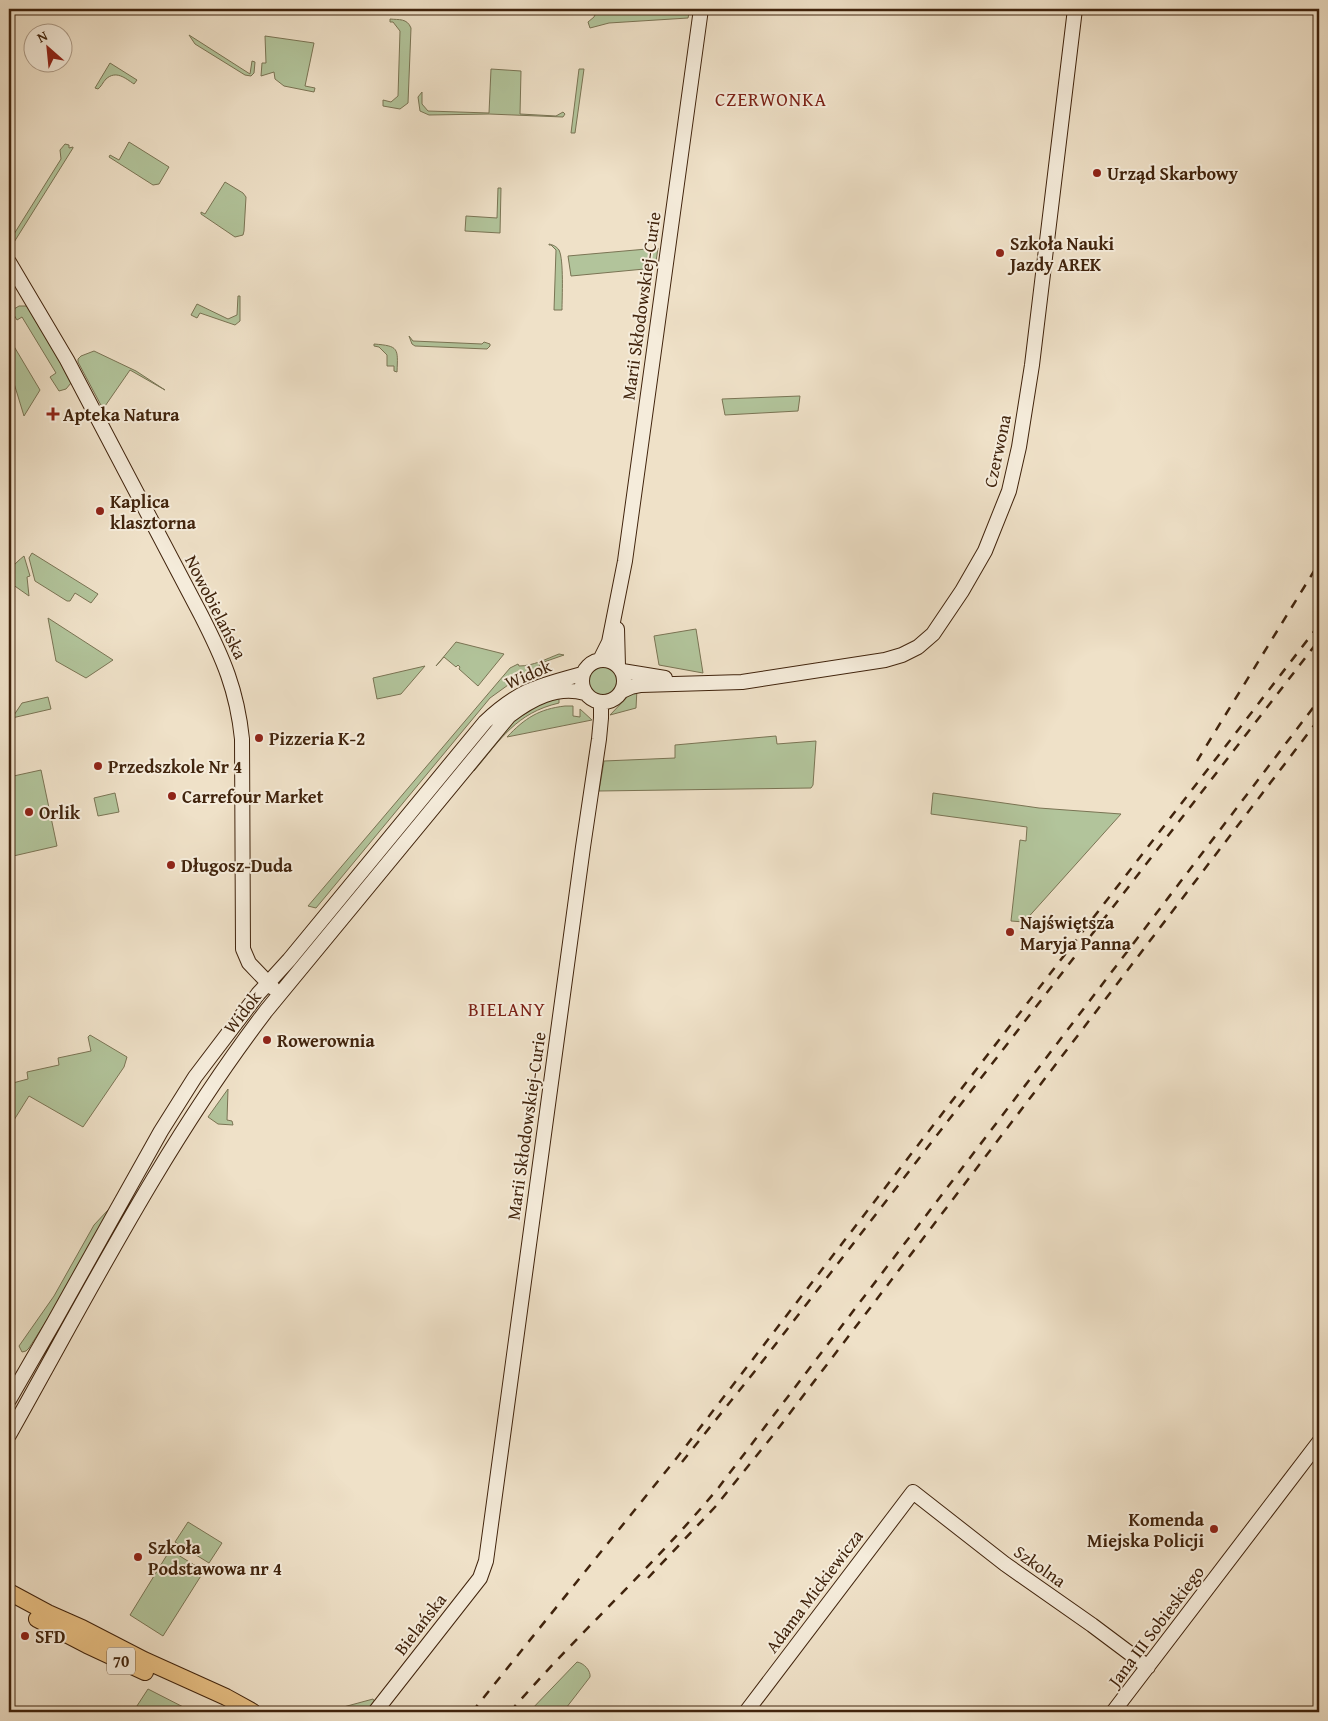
<svg xmlns="http://www.w3.org/2000/svg" width="1328" height="1721" font-family="'Gentium Book Plus',serif">
	<style>
		.green { fill: #b2c49b; stroke: #7a7454 }
		.lines { fill: none; stroke-linecap: round; stroke-linejoin: round }
		.secondary-casing { stroke: #41240d; stroke-width: 16 }
		.primary-casing { stroke: #41240d; stroke-width: 18 }
		.secondary { stroke: #f5ecdb; stroke-width: 14 }
		.primary { stroke: #e8c084; stroke-width: 16 }
		.rail { stroke: #41240d; stroke-width: 2.5; stroke-dasharray: 9 9; stroke-linecap: butt }
		.poi-dot { fill: #8f2418; stroke: #f5ecdb; stroke-width: 2 }
		.labels { text-anchor: middle; dominant-baseline: central; stroke-width: 4; stroke-linejoin: round; paint-order: stroke }
		.shield { fill: #f5ecdb; stroke: #77604b; stroke-width: 1 }
		.shield-label { font-size: 16px; font-weight: bold; fill: #41240d }
		.poi-label { font-size: 18px; font-weight: bold; fill: #41240d; stroke: #f5ecdb; text-anchor: start }
		.street-label { font-size: 18px; fill: #41240d; stroke: #f5ecdb }
		.neighbourhood-label { font-size: 19px; letter-spacing: 1px; fill: #7a1f14; stroke: #f5ecdb }
	</style>
	<rect width="100%" height="100%" fill="#efe1c8"/>
	<filter id="stains"><feTurbulence type="fractalNoise" baseFrequency=".004" numOctaves="4"/><feColorMatrix values="0 0 0 0 .2 0 0 0 0 .09 0 0 0 0 .02 0 0 0 .5 -.17"/></filter>
	<radialGradient id="worn" r=".72"><stop offset=".6" stop-color="#630" stop-opacity="0"/><stop offset="1" stop-color="#630" stop-opacity=".3"/></radialGradient>
	<path class="green" d="M 614,9 L 690,9 L 688,18 L 609,23 L 590,28 L 588,22 L 594,17 L 597,11 Z
		M 390,19 C 399,20 407,18 411,28 L 408,103 L 400,109 L 383,106 L 383,100 L 391,102 L 398,96 L 400,31 L 393,22 L 390,22 Z
		M 189,35 L 250,74 L 252,61 L 255,62 L 254,73 L 251,76 L 245,75 L 195,44 Z
		M 265,36 L 314,43 L 305,86 L 315,88 L 314,92 L 284,86 L 275,79 L 274,72 L 261,76 L 262,63 L 266,63 Z
		M 110,63 L 137,80 L 134,84 C 125,78 116,70 106,79 C 103,82 101,87 98,89 L 95,88 Z
		M 491,69 L 521,71 L 520,114 L 556,116 L 563,112 L 565,114 L 563,117 L 489,114 L 429,115 L 420,111 L 418,97 L 422,92 L 422,104 L 428,111 L 489,113 Z
		M 579,69 L 584,69 L 575,133 L 571,133 Z
		M 129,142 L 169,167 L 159,184 L 153,185 L 109,157 L 110,155 L 119,160 Z
		M 65,144 L 69,145 L 69,148 L 73,147 L 73,148 L 11,247 L 9,242 L 61,159 L 60,150 Z
		M 225,182 L 243,193 L 246,197 L 244,231 L 243,235 L 235,237 L 201,214 L 201,212 L 205,214 Z
		M 498,188 L 501,188 L 500,233 L 465,231 L 466,216 L 497,218 Z
		M 549,244 C 553,245 556,246 559,250 C 564,260 562,298 562,310 L 554,310 L 556,250 L 551,245 L 549,245 Z
		M 658,248 L 655,268 L 571,276 L 568,256 Z
		M 238,296 L 240,296 L 240,321 L 235,325 L 200,313 L 197,318 L 191,315 L 197,304 L 228,319 L 237,315 Z
		M 19,306 L 27,306 L 31,309 L 70,380 L 71,383 L 66,389 L 59,391 L 50,377 L 56,373 L 22,317 L 17,320 L 14,315 L 14,309 Z
		M 409,336 L 413,341 L 482,344 L 484,342 L 490,344 L 490,346 L 487,349 L 415,346 L 412,344 Z
		M 9,338 L 40,390 L 24,416 L 9,367 Z
		M 374,344 C 399,346 398,348 397,372 L 394,371 L 394,366 L 387,366 L 387,355 L 379,347 L 374,346 Z
		M 94,351 L 136,371 L 165,390 L 130,370 L 103,409 L 78,362 L 78,359 L 81,356 Z
		M 800,396 L 798,411 L 725,415 L 722,399 Z
		M 32,553 L 98,594 L 91,603 L 75,593 L 70,601 L 67,601 L 35,581 L 29,558 Z
		M 24,556 L 30,576 L 27,577 L 29,596 L 9,582 C 9,569 13,565 24,556 Z
		M 48,618 L 113,660 L 86,678 L 56,661 Z
		M 696,629 L 703,673 L 659,665 L 654,636 Z
		M 456,642 L 504,654 L 478,686 L 459,669 L 460,667 L 458,665 L 456,667 L 444,657 L 436,666 Z
		M 559,654 L 564,655 L 541,663 L 539,666 L 540,673 L 515,680 L 490,698 L 316,908 L 308,906 L 510,668 L 518,664 L 519,666 C 533,666 546,659 559,654 Z
		M587 680a15 15 0 1 1 30 0a15 15 0 1 1-30 0Z
		M 425,666 L 401,694 L 377,699 L 373,678 Z
		M 637,689 L 636,708 L 610,715 L 630,694 Z
		M 559,696 L 559,703 C 516,713 501,739 474,771 L 474,767 L 511,723 L 529,709 Z
		M 48,697 L 51,709 L 12,718 L 22,703 Z
		M 565,706 L 573,706 L 573,716 L 580,717 L 580,709 L 592,720 L 507,737 C 525,718 539,709 565,706 Z
		M 776,736 L 777,744 L 816,741 L 813,785 L 811,788 L 599,791 L 604,761 L 675,758 L 675,745 Z
		M 41,770 L 57,846 L 9,857 L 9,777 Z
		M 115,793 L 119,812 L 98,816 L 94,798 Z
		M 933,793 L 1039,808 L 1121,814 L 1024,922 L 1011,921 L 1020,840 L 1026,841 L 1027,827 L 931,814 Z
		M 90,1035 L 127,1057 L 124,1067 L 83,1127 L 29,1096 L 9,1128 L 9,1084 L 28,1079 L 27,1072 L 59,1065 L 58,1058 L 91,1051 L 88,1037 Z
		M 228,1089 L 227,1120 L 232,1121 L 233,1125 L 218,1124 L 208,1117 Z
		M 108,1210 L 109,1211 L 59,1301 L 29,1348 L 26,1351 L 22,1352 L 19,1346 L 54,1296 L 94,1225 Z
		M 188,1522 L 222,1543 L 209,1563 L 175,1542 Z
		M 170,1550 L 204,1571 L 163,1636 L 130,1615 Z
		M 577,1662 C 584,1663 591,1671 590,1677 L 563,1712 L 557,1710 L 555,1712 L 529,1712 Z
		M 148,1689 L 193,1712 L 133,1712 Z
		M 373,1699 L 375,1702 L 367,1712 L 325,1712 Z"/>
	<g class="lines">
		<defs>
			<path id="secondary" d="M 9,262 L 67,360 L 201,615 C 223,658 237,690 242,739 L 243,949 L 249,963 L 273,988
				M 617,629 L 618,666
				M582 681a21 21 0 1 1 42 0a21 21 0 1 1-42 0Z
				M 600,660 L 609,642 L 625,561 L 701,9
				M 622,671 L 665,678
				M 622,691 L 631,687 L 641,685 L 742,682 L 885,660 L 902,655 L 918,647 L 933,634 L 962,591 L 985,551 L 1009,491 L 1019,447 L 1032,365 L 1075,9
				M 9,1400 L 54,1322 L 161,1131 L 195,1077 L 258,994 L 289,960 L 485,722 C 519,690 538,686 582,674
				M 9,1435 C 90,1291 165,1143 266,1011 L 509,716 C 531,699 557,685 585,693
				M 375,1712 L 480,1578 L 486,1561 L 583,847 L 599,739 L 601,718 L 601,702
				M 746,1712 L 913,1492 L 1005,1564 L 1092,1625 L 1148,1667
				M 1113,1712 L 1319,1442"/>
			<path id="primary" d="M 9,1592 L 48,1613 L 82,1628 L 144,1660 L 226,1697 L 253,1712
				M 37,1619 L 87,1645 L 145,1672"/>
		</defs>
		<use href="#secondary" class="secondary-casing"/>
		<use href="#primary" class="primary-casing"/>
		<use href="#secondary" class="secondary"/>
		<use href="#primary" class="primary"/>
		<path class="rail" d="M 1197,761 L 1319,563
			M 682,1462 L 755,1371 L 1319,640
			M 648,1578 L 715,1507 L 774,1434 L 1319,719
			M 472,1712 L 679,1455 L 1319,625
			M 510,1712 C 577,1634 654,1566 719,1487 L 1319,700"/>
	</g>
	<g class="poi-dot">
		<circle cx="1097" cy="173" r="5"/>
		<circle cx="1000" cy="253" r="5"/>
		<path d="M50.5 406.5h5v5h5v5h-5v5h-5v-5h-5v-5h5z"/>
		<circle cx="100" cy="511" r="5"/>
		<circle cx="259" cy="738" r="5"/>
		<circle cx="98" cy="766" r="5"/>
		<circle cx="172" cy="796" r="5"/>
		<circle cx="29" cy="812" r="5"/>
		<circle cx="171" cy="865" r="5"/>
		<circle cx="1010" cy="932" r="5"/>
		<circle cx="267" cy="1040" r="5"/>
		<circle cx="1214" cy="1529" r="5"/>
		<circle cx="138" cy="1557" r="5"/>
		<circle cx="25" cy="1636" r="5"/>
	</g>
	<g class="labels">
		<rect class="shield" x="107" y="1647.5" width="28" height="27" rx="4"/>
		<g class="shield-label">
			<text x="121" y="1661">70</text>
		</g>
		<g class="poi-label">
			<text x="1107" y="173">Urząd Skarbowy</text>
			<text x="1010" y="243">Szkoła Nauki<tspan x="1010" dy="21">Jazdy AREK</tspan></text>
			<text x="63" y="414">Apteka Natura</text>
			<text x="110" y="501">Kaplica<tspan x="110" dy="21">klasztorna</tspan></text>
			<text x="269" y="738">Pizzeria K-2</text>
			<text x="108" y="766">Przedszkole Nr 4</text>
			<text x="182" y="796">Carrefour Market</text>
			<text x="39" y="812">Orlik</text>
			<text x="181" y="865">Długosz-Duda</text>
			<text x="1020" y="922">Najświętsza<tspan x="1020" dy="21">Maryja Panna</tspan></text>
			<text x="277" y="1040">Rowerownia</text>
			<text x="1204" y="1519" text-anchor="end">Komenda<tspan x="1204" dy="21">Miejska Policji</tspan></text>
			<text x="148" y="1547">Szkoła<tspan x="148" dy="21">Podstawowa nr 4</tspan></text>
			<text x="35" y="1636">SFD</text>
		</g>
		<g class="street-label">
			<text transform="translate(641 306) rotate(-82)">Marii Skłodowskiej-Curie</text>
			<text transform="translate(997 451) rotate(-78)">Czerwona</text>
			<text transform="translate(216 607) rotate(63)">Nowobielańska</text>
			<text transform="translate(528 674) rotate(-23)">Widok</text>
			<text transform="translate(242 1012) rotate(-52)">Widok</text>
			<text transform="translate(526 1126) rotate(-82)">Marii Skłodowskiej-Curie</text>
			<text transform="translate(1040 1566) rotate(35)">Szkolna</text>
			<text transform="translate(814 1591) rotate(-53)">Adama Mickiewicza</text>
			<text transform="translate(420 1624) rotate(-52)">Bielańska</text>
			<text transform="translate(1156 1626) rotate(-53)">Jana III Sobieskiego</text>
		</g>
		<g class="neighbourhood-label">
			<text x="771" y="99">CZERWONKA</text>
			<text x="507" y="1009">BIELANY</text>
		</g>
	</g>
	<rect width="1328" height="1721" fill="none" stroke="#efe1c8" stroke-width="30"/>
	<rect x="10" y="10" width="1308" height="1701" fill="none" stroke="#41240d" stroke-width="2.5"/>
	<rect x="15" y="15" width="1298" height="1691" fill="none" stroke="#41240d"/>
	<g transform="translate(48 48) rotate(333)"><circle r="24" fill="#f5ecdb" stroke="#ad9c89"/>
	<path d="M0-4L9 19L0 12L-9 19Z" fill="#8f2418"/>
	<text y="-8" font-size="14" font-weight="bold" text-anchor="middle" fill="#41240d">N</text>
	</g>
	<rect width="100%" height="100%" filter="url(#stains)"/>
	<rect width="100%" height="100%" fill="url(#worn)"/>
</svg>
